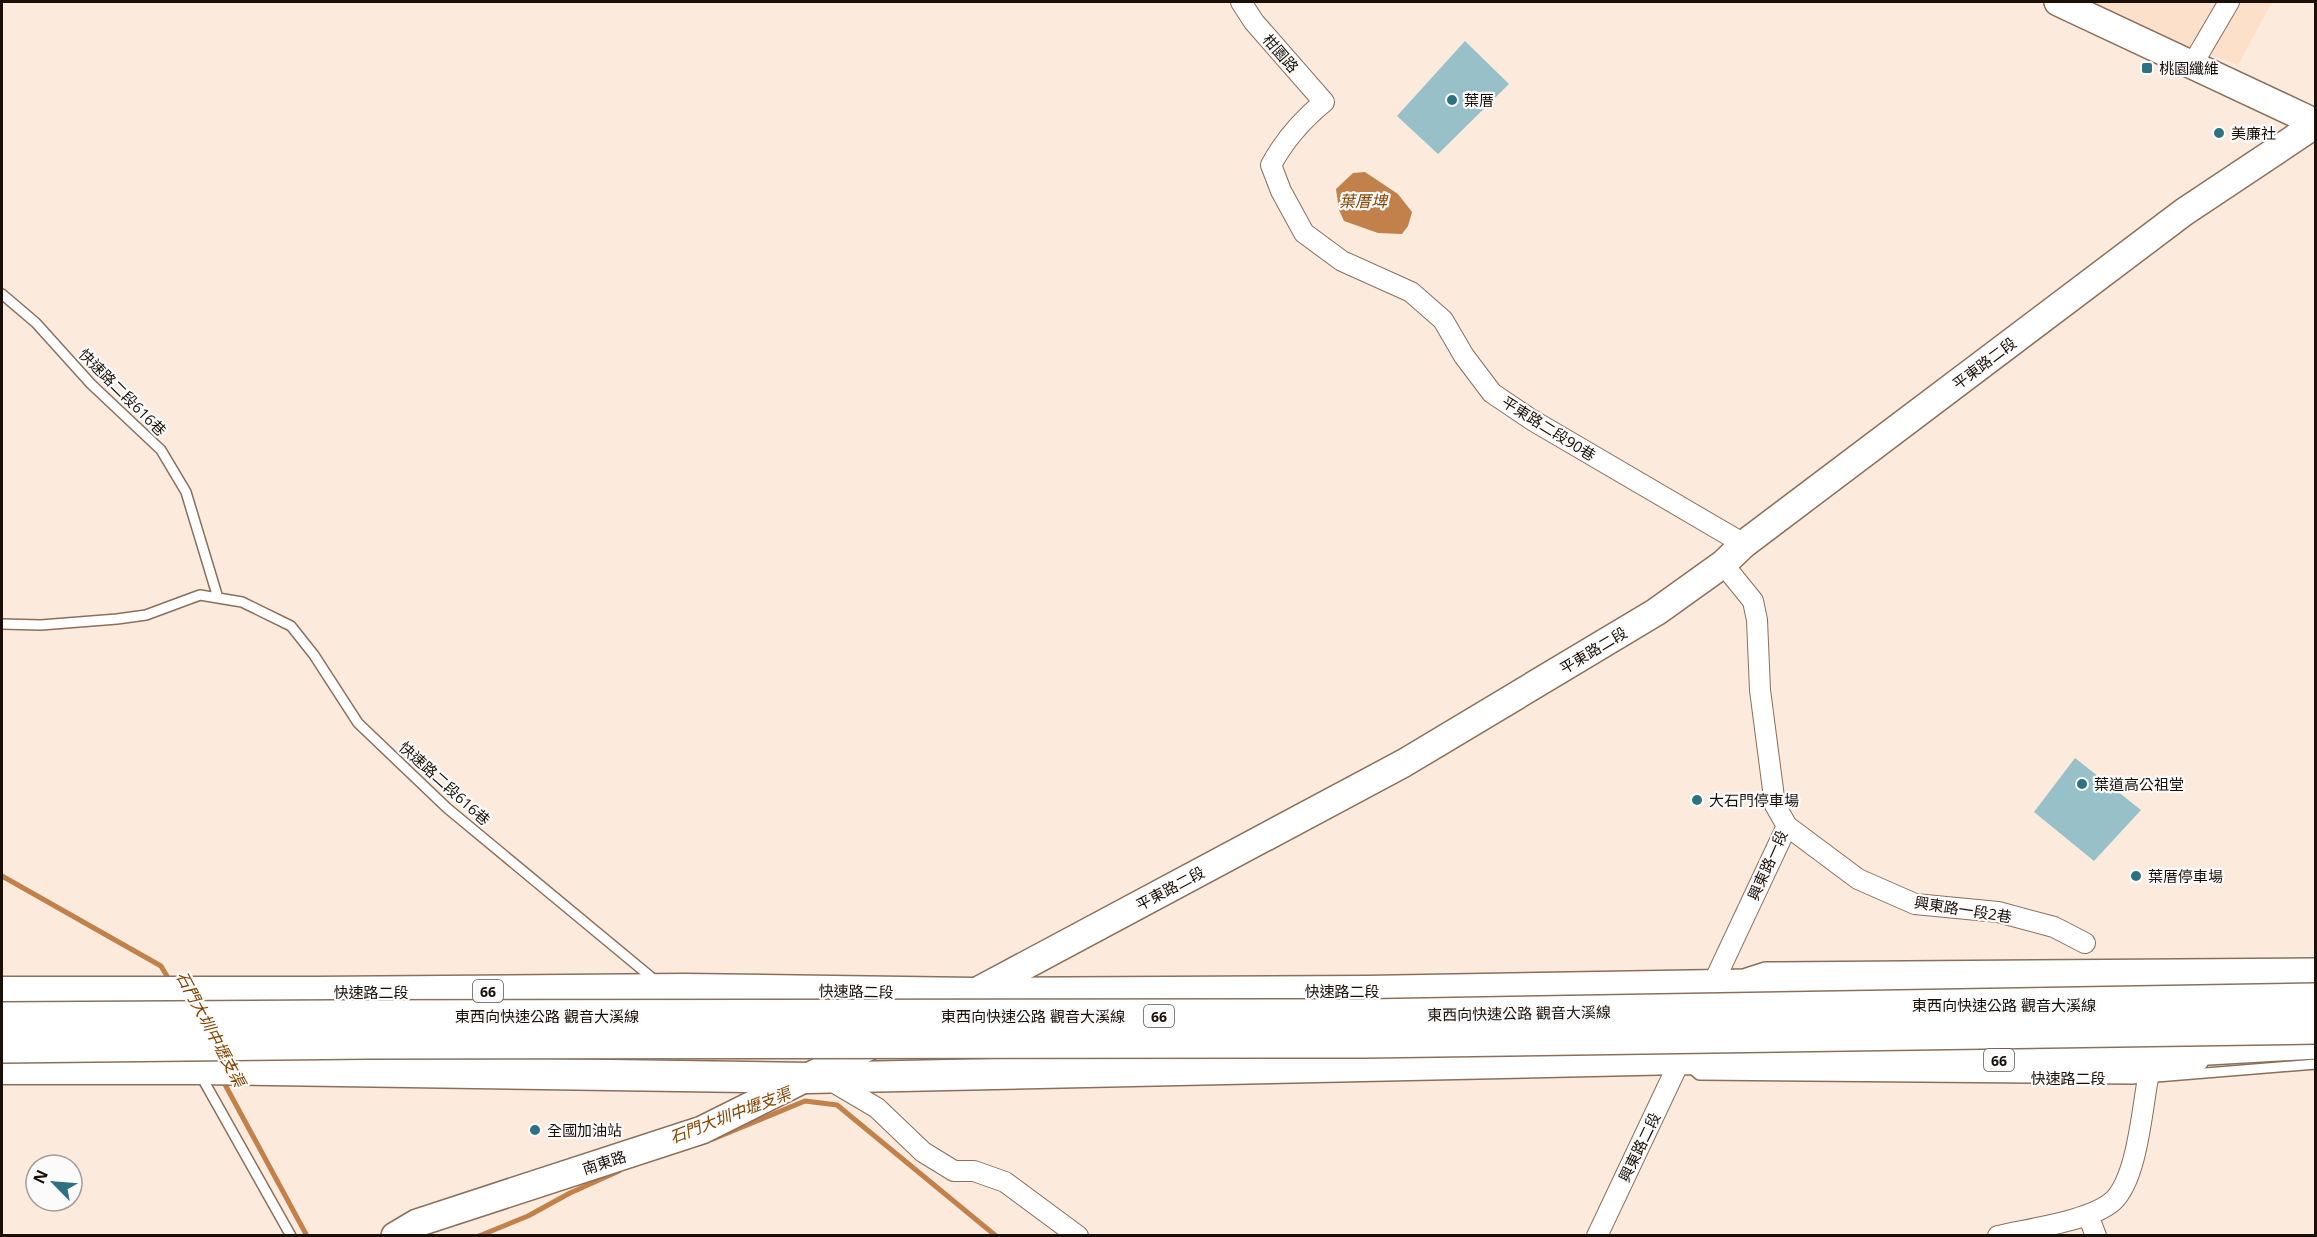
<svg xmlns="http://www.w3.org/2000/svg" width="2317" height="1237" font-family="'Open Sans','Noto Sans TC',sans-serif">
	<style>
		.built { fill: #fde0ca }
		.water { fill: #c2804a }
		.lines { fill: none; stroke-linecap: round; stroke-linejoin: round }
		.stream { stroke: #c2804a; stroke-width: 5 }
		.building { fill: #98c0c9 }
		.lane-casing { stroke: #8a705c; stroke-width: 12 }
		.street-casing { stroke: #8a705c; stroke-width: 22 }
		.secondary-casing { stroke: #8a705c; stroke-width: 30 }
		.primary-casing { stroke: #8a705c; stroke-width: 33 }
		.highway-casing { stroke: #8a705c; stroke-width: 36 }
		.lane { stroke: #fff; stroke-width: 9 }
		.street { stroke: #fff; stroke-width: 20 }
		.secondary { stroke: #fff; stroke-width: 27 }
		.primary { stroke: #fff; stroke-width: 30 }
		.highway { stroke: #fff; stroke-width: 33 }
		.highway-bridge-casing { stroke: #8a705c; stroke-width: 36; stroke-linecap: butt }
		.highway-bridge { stroke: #fff; stroke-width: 33 }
		.poi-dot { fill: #2c7280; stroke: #fbfbfb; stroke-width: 2 }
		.labels { text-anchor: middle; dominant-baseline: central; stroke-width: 4.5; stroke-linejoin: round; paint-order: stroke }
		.shield { fill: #fbfbfb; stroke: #5e5651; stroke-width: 1.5 }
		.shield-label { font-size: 14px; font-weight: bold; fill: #1a1008 }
		.street-label { font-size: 15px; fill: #1a1008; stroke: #fbfbfb }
		.poi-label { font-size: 15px; fill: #1a1008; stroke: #fbfbfb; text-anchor: start }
		.water-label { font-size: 16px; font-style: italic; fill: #824400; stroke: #fbfbfb }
	</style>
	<rect width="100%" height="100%" fill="#fceadc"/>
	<path class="built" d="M 2078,2 L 2272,2 L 2238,65 L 2077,4 Z"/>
	<path class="water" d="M 1365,172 L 1398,194 L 1412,212 L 1408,226 L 1402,234 L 1378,233 L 1344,221 L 1339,210 L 1336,189 L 1353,173 Z"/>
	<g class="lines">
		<path class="stream" d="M 2,876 L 161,966 L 171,983
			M 222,1079 L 307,1236
			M 713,1139 L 805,1101 L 837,1105 L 996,1236
			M 479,1236 L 528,1216 L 570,1193 L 619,1171"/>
	</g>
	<path class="building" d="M 1465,41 L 1509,84 L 1438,154 L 1397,116 Z
		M 2075,758 L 2141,810 L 2094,861 L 2034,812 Z"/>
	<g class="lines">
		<defs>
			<path id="lane" d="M 2,294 L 36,323 L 91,384 L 161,450 L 186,492 L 218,598
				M 2,624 L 41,625 L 117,619 L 146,615 L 200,595 L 242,602 L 291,626 L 314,655 L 358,723 L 447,808 L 657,982
				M 1746,973 L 1765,967 L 2316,963
				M 1690,1067 L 1699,1075 L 2132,1079 L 2316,1064
				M 201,1076 L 291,1236"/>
			<path id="street" d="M 1241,2 L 1254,22 L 1324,102 C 1302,120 1285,139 1271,165 L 1281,191 L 1304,233 L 1342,261 L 1411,292 L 1443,320 L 1464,356 L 1492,393 L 1532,420 L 1744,544
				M 2192,65 L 2229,2
				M 1723,564 L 1753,601 L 1757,620 L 1760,690 L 1775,805 L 1787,826 L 1858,879 L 1915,904 L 1998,912 L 2054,927 L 2085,943
				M 1709,992 L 1787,826
				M 828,1079 L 877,1108 L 923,1152 L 954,1171 L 974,1171 L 1005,1182 L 1078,1236
				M 2088,1215 L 2096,1236
				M 1597,1236 L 1685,1050
				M 1998,1236 C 2027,1229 2091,1221 2113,1201 C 2137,1179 2142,1110 2148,1078"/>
			<path id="secondary" d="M 2058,2 L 2316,123
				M 970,995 L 1404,763 L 1656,612 L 1723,564 L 1744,544 L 2184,212 L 2316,124
				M 395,1236 L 417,1223 L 702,1130 L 880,1041"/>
			<path id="primary" d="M 2,992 L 316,992 L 684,989 L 974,993 L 1367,991 L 1959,981 L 2316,979
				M 2,1069 L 197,1069 L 808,1078 L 1681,1059 L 2132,1061 L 2194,1058"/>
			<path id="highway" d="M 2132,1042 L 2208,1048 L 2316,1042"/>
		</defs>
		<use href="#lane" class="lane-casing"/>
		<use href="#street" class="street-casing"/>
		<use href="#secondary" class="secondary-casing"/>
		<use href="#primary" class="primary-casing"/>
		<use href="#highway" class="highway-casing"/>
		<use href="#lane" class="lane"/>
		<use href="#street" class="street"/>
		<use href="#secondary" class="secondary"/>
		<use href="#primary" class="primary"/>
		<use href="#highway" class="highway"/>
		<defs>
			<path id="highway-bridge" d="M 2,1019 L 335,1017 L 1368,1016 L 2316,1000
				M 2,1046 L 367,1042 L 1366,1041 L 2316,1027"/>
		</defs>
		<use href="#highway-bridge" class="highway-bridge-casing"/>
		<use href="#highway-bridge" class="highway-bridge"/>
	</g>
	<g class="poi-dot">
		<rect x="2141" y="62" width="12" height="12" rx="3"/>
		<circle cx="1452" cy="100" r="6"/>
		<circle cx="2219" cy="133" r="6"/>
		<circle cx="2082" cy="784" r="6"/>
		<circle cx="1697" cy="800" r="6"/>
		<circle cx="2136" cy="876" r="6"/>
		<circle cx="535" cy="1130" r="6"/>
	</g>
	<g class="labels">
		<g class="shield">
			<rect x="473" y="980" width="30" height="22" rx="4.5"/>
			<rect x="1144" y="1005" width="30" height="22" rx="4.5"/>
			<rect x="1984" y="1049" width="30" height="22" rx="4.5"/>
		</g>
		<g class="shield-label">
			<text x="488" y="991">66</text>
			<text x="1159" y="1016">66</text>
			<text x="1999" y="1060">66</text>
		</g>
		<g class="street-label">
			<text transform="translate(1281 53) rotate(49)">柑園路</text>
			<text transform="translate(1984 363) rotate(-37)">平東路二段</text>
			<text transform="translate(123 392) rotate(45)">快速路二段616巷</text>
			<text transform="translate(1549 428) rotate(32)">平東路二段90巷</text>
			<text transform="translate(1593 650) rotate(-31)">平東路二段</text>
			<text transform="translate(445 783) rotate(42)">快速路二段616巷</text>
			<text transform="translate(1767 865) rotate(-66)">興東路一段</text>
			<text transform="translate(1170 888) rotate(-28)">平東路二段</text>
			<text transform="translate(1963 909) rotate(9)">興東路一段2巷</text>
			<text transform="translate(856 991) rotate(1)">快速路二段</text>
			<text x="1342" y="991">快速路二段</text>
			<text x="371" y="992">快速路二段</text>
			<text x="2004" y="1005">東西向快速公路 觀音大溪線</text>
			<text transform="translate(1519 1013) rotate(-1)">東西向快速公路 觀音大溪線</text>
			<text x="547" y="1016">東西向快速公路 觀音大溪線</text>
			<text x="1033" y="1016">東西向快速公路 觀音大溪線</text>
			<text x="2068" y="1078">快速路二段</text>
			<text transform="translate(1639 1147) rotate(-64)">興東路二段</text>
			<text transform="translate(604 1162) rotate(-18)">南東路</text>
		</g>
		<g class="poi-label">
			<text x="2159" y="68">桃園纖維</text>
			<text x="1464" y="100">葉厝</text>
			<text x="2231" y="133">美廉社</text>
			<text x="2094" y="784">葉道高公祖堂</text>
			<text x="1709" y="800">大石門停車場</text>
			<text x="2148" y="876">葉厝停車場</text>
			<text x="547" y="1130">全國加油站</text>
		</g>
		<g class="water-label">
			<text x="1363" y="201">葉厝埤</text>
			<text transform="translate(211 1029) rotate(62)">石門大圳中壢支渠</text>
			<text transform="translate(730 1115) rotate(-21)">石門大圳中壢支渠</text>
		</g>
	</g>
	<rect width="2317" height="1237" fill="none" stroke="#1a1008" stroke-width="6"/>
	<g transform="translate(54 1183) rotate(295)"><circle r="28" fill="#fbfbfb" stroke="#a19d9a" stroke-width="1.5"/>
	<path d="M0-4.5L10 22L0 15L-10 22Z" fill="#2c7280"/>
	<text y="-9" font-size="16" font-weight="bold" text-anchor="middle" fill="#1a1008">N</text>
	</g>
</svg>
